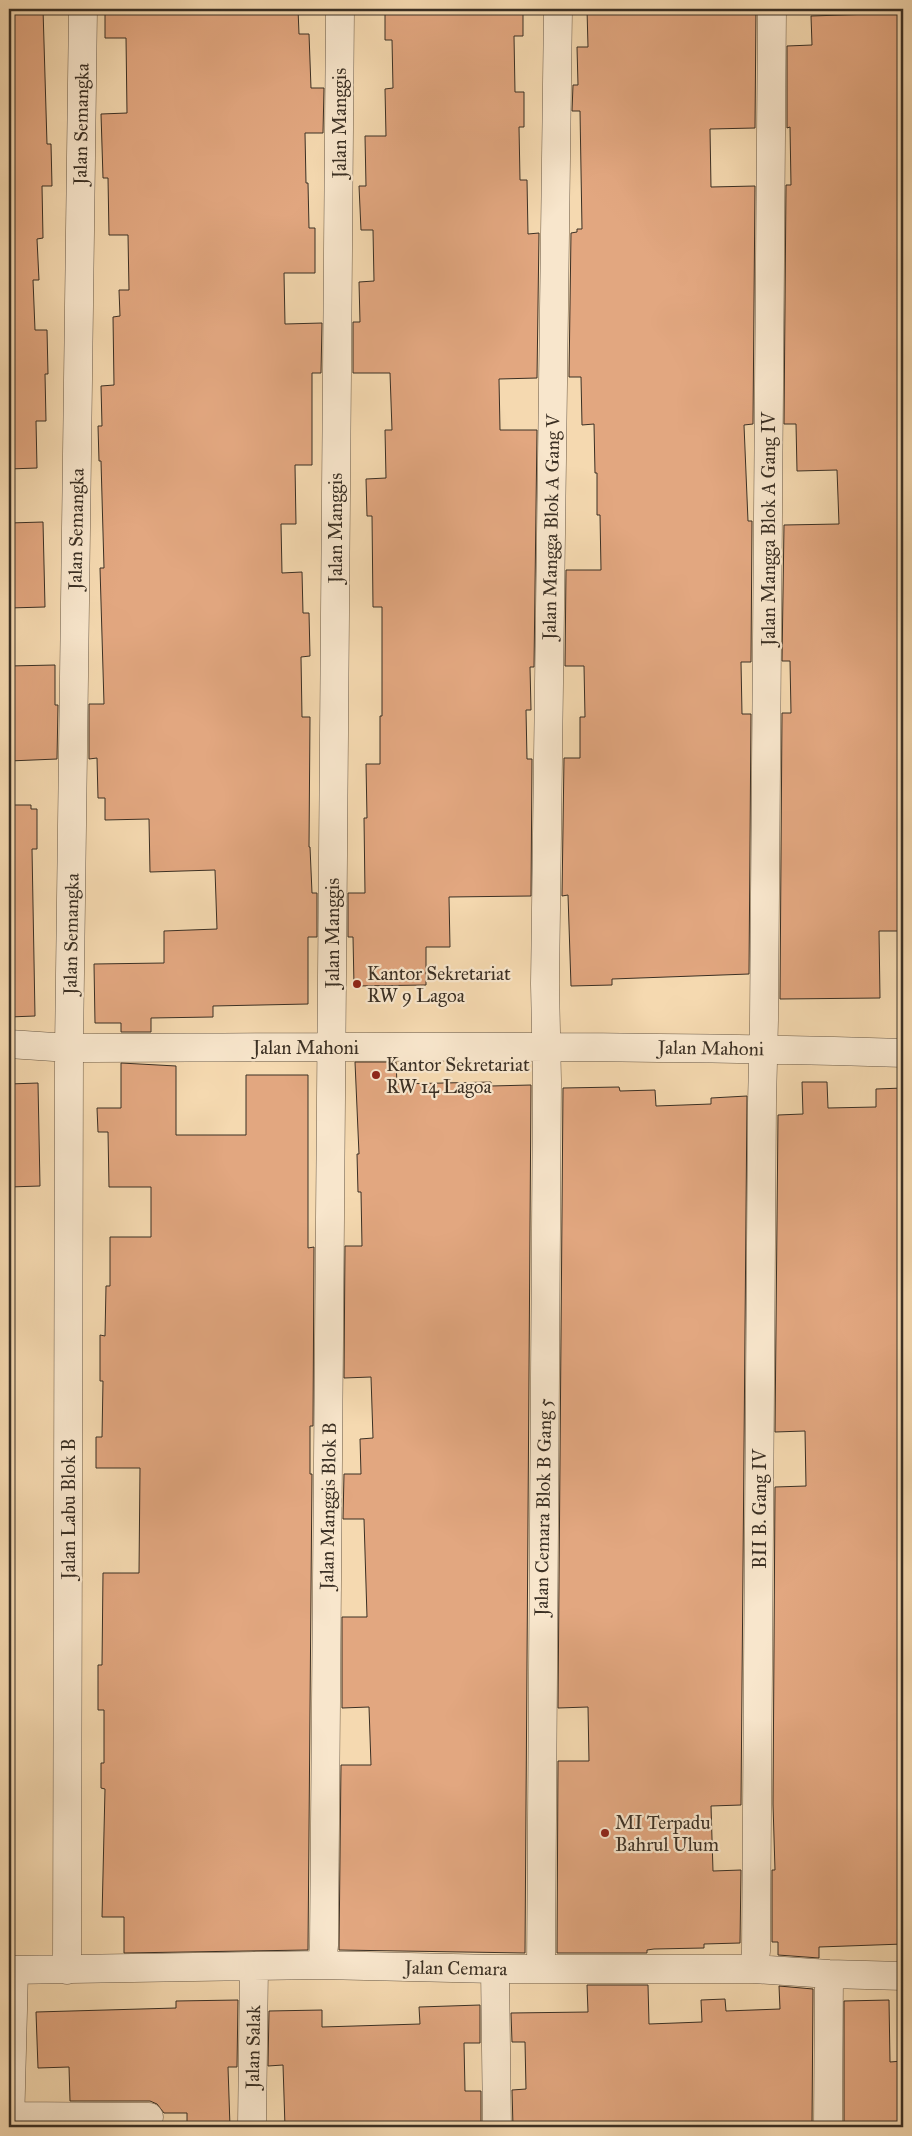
<svg xmlns="http://www.w3.org/2000/svg" width="912" height="2136" font-family="'IM FELL Great Primer',serif">
	<style>
		.building { fill: #e2a780; stroke: #3b3024 }
		.lines { fill: none; stroke-linecap: round; stroke-linejoin: round }
		.minor-casing { stroke: #6a5a47; stroke-width: 29 }
		.minor { stroke: #f8e6cc; stroke-width: 28 }
		.poi-dot { fill: #8f2418; stroke: #f8e6cc; stroke-width: 2 }
		.labels { text-anchor: middle; dominant-baseline: central; stroke-width: 4.5; stroke-linejoin: round; paint-order: stroke }
		.street-label { font-size: 19px; fill: #3b3024; stroke: #f8e6cc }
		.poi-label { font-size: 19px; fill: #3b3024; stroke: #f8e6cc; text-anchor: start }
	</style>
	<rect width="100%" height="100%" fill="#f5d9b0"/>
	<filter id="stains"><feTurbulence type="fractalNoise" baseFrequency=".004" numOctaves="4"/><feColorMatrix values="0 0 0 0 .2 0 0 0 0 .09 0 0 0 0 .02 0 0 0 .5 -.17"/></filter>
	<radialGradient id="worn" r=".72"><stop offset=".6" stop-color="#630" stop-opacity="0"/><stop offset="1" stop-color="#630" stop-opacity=".3"/></radialGradient>
	<path class="building" d="M 43,9 L 47,144 L 51,144 L 52,186 L 42,186 L 43,238 L 37,239 L 39,280 L 33,280 L 35,330 L 47,330 L 48,374 L 45,374 L 46,421 L 36,421 L 37,468 L 9,469 L 9,10 Z
		M 105,9 L 298,9 L 299,34 L 309,34 L 311,88 L 324,88 L 323,133 L 305,133 L 306,183 L 308,183 L 309,228 L 315,228 L 315,273 L 284,273 L 285,324 L 322,323 L 321,373 L 312,373 L 312,465 L 295,465 L 296,524 L 281,524 L 282,573 L 302,572 L 303,613 L 309,613 L 310,656 L 301,657 L 302,717 L 310,717 L 309,847 L 310,847 L 312,893 L 317,893 L 317,937 L 308,937 L 308,1004 L 213,1006 L 213,1017 L 151,1018 L 151,1032 L 121,1032 L 121,1023 L 95,1023 L 94,964 L 164,963 L 164,931 L 217,929 L 215,870 L 150,872 L 149,819 L 105,820 L 105,798 L 98,798 L 97,758 L 89,759 L 89,704 L 104,704 L 100,568 L 104,568 L 101,461 L 99,461 L 98,426 L 102,426 L 101,386 L 114,385 L 113,317 L 120,316 L 119,290 L 129,290 L 128,235 L 109,235 L 108,178 L 103,178 L 101,114 L 127,113 L 126,38 L 105,38 Z
		M 385,9 L 523,9 L 523,36 L 514,36 L 515,92 L 524,92 L 524,127 L 519,127 L 520,180 L 527,180 L 528,234 L 539,233 L 537,378 L 499,379 L 500,430 L 537,430 L 534,667 L 530,667 L 531,710 L 526,710 L 527,759 L 532,759 L 531,896 L 449,897 L 450,947 L 426,947 L 426,985 L 354,986 L 353,937 L 348,937 L 348,893 L 365,893 L 364,818 L 367,818 L 366,764 L 380,764 L 380,716 L 382,716 L 382,607 L 373,607 L 372,516 L 367,516 L 366,479 L 386,478 L 385,430 L 392,430 L 390,373 L 353,373 L 353,322 L 360,322 L 359,282 L 374,281 L 373,230 L 361,230 L 359,186 L 366,186 L 365,136 L 386,136 L 385,89 L 393,88 L 392,40 L 385,40 Z
		M 587,9 L 756,9 L 755,128 L 710,129 L 711,187 L 755,186 L 753,424 L 744,425 L 748,521 L 752,521 L 751,662 L 741,662 L 742,714 L 751,714 L 749,974 L 612,979 L 612,985 L 571,986 L 568,895 L 562,896 L 564,758 L 580,758 L 580,717 L 585,717 L 584,666 L 565,666 L 566,570 L 601,570 L 600,515 L 597,515 L 597,473 L 595,473 L 594,424 L 582,425 L 581,377 L 569,377 L 571,233 L 577,232 L 577,229 L 582,229 L 580,111 L 572,111 L 573,85 L 578,85 L 577,47 L 588,47 Z
		M 903,13 L 903,931 L 879,931 L 880,998 L 780,999 L 782,713 L 791,713 L 790,661 L 782,661 L 784,525 L 839,524 L 837,470 L 797,471 L 796,424 L 784,424 L 786,185 L 791,185 L 790,127 L 787,128 L 787,46 L 812,45 L 811,16 Z
		M 43,522 L 45,607 L 9,608 L 9,523 Z
		M 55,665 L 55,705 L 58,705 L 57,759 L 9,761 L 9,666 Z
		M 9,805 L 31,805 L 31,809 L 37,809 L 37,849 L 32,849 L 35,1016 L 9,1017 Z
		M 355,1062 L 396,1062 L 397,1084 L 491,1082 L 491,1086 L 531,1085 L 525,1953 L 339,1950 L 341,1765 L 371,1765 L 369,1707 L 342,1708 L 342,1617 L 367,1617 L 364,1519 L 343,1519 L 344,1474 L 361,1474 L 360,1439 L 373,1438 L 371,1377 L 344,1378 L 345,1246 L 362,1246 L 361,1192 L 358,1192 L 357,1154 L 359,1154 Z
		M 121,1063 L 176,1066 L 176,1135 L 246,1135 L 246,1075 L 308,1075 L 308,1248 L 314,1247 L 313,1426 L 310,1426 L 310,1474 L 312,1474 L 308,1950 L 124,1953 L 124,1917 L 102,1917 L 105,1789 L 101,1788 L 101,1763 L 104,1763 L 104,1710 L 98,1710 L 98,1665 L 102,1665 L 103,1573 L 139,1573 L 140,1468 L 96,1468 L 96,1437 L 102,1437 L 103,1381 L 100,1381 L 100,1335 L 105,1336 L 106,1286 L 110,1286 L 110,1237 L 151,1237 L 151,1187 L 109,1187 L 108,1132 L 98,1132 L 97,1108 L 121,1108 Z
		M 802,1082 L 827,1082 L 828,1108 L 876,1107 L 876,1089 L 903,1088 L 903,1944 L 819,1947 L 819,1958 L 778,1955 L 778,1942 L 772,1942 L 772,1870 L 775,1870 L 773,1804 L 775,1487 L 806,1486 L 805,1431 L 775,1432 L 778,1115 L 803,1114 Z
		M 38,1083 L 40,1186 L 9,1187 L 9,1084 Z
		M 619,1087 L 620,1091 L 655,1090 L 656,1106 L 711,1104 L 711,1098 L 747,1096 L 741,1805 L 711,1806 L 713,1871 L 741,1870 L 740,1943 L 704,1944 L 704,1948 L 654,1949 L 647,1950 L 647,1953 L 557,1953 L 558,1761 L 589,1761 L 588,1707 L 558,1708 L 563,1088 Z
		M 587,1985 L 648,1985 L 649,2024 L 702,2022 L 701,2000 L 725,1999 L 726,2011 L 780,2009 L 779,1986 L 813,1989 L 812,2127 L 513,2127 L 512,2090 L 526,2089 L 525,2042 L 512,2042 L 511,2013 L 588,2012 Z
		M 238,2000 L 237,2067 L 228,2067 L 230,2127 L 187,2127 L 187,2113 L 164,2113 L 157,2104 L 150,2101 L 70,2101 L 69,2067 L 38,2068 L 36,2012 L 176,2008 L 176,2001 Z
		M 889,2000 L 890,2062 L 903,2061 L 903,2127 L 844,2127 L 844,2001 Z
		M 480,2005 L 480,2043 L 464,2043 L 465,2091 L 481,2091 L 481,2127 L 285,2127 L 283,2065 L 268,2066 L 269,2011 L 322,2010 L 322,2027 L 420,2024 L 419,2007 Z"/>
	<g class="lines">
		<defs>
			<path id="minor" d="M 9,1044 L 69,1048 C 347,1047 625,1044 903,1053
				M 322,1965 L 324,1945 L 340,9
				M 541,1968 L 547,1081 L 545,984 L 558,9
				M 495,1969 L 497,2127
				M 754,1969 L 756,1951 L 762,1103 L 764,1020 L 772,9
				M 9,1970 L 322,1965 L 495,1969 L 754,1969 L 829,1974 L 903,1976
				M 67,1970 L 69,1048 L 83,9
				M 11,2116 L 149,2117
				M 10,2127 L 14,1971
				M 252,2127 L 254,1966
				M 828,2127 L 829,1974"/>
		</defs>
		<use href="#minor" class="minor-casing"/>
		<use href="#minor" class="minor"/>
	</g>
	<g class="poi-dot">
		<circle cx="357" cy="984" r="5"/>
		<circle cx="376" cy="1075" r="5"/>
		<circle cx="605" cy="1833" r="5"/>
	</g>
	<g class="labels">
		<g class="street-label">
			<text transform="translate(339 123) rotate(-90)">Jalan Manggis</text>
			<text transform="translate(81 124) rotate(-89)">Jalan Semangka</text>
			<text transform="translate(551 527) rotate(-89)">Jalan Mangga Blok A Gang V</text>
			<text transform="translate(335 528) rotate(-90)">Jalan Manggis</text>
			<text transform="translate(76 529) rotate(-89)">Jalan Semangka</text>
			<text transform="translate(768 529) rotate(-90)">Jalan Mangga Blok A Gang IV</text>
			<text transform="translate(332 933) rotate(-90)">Jalan Manggis</text>
			<text transform="translate(71 934) rotate(-89)">Jalan Semangka</text>
			<text x="306" y="1047">Jalan Mahoni</text>
			<text transform="translate(711 1048) rotate(1)">Jalan Mahoni</text>
			<text transform="translate(328 1506) rotate(-89)">Jalan Manggis Blok B</text>
			<text transform="translate(543 1507) rotate(-89)">Jalan Cemara Blok B Gang 5</text>
			<text transform="translate(68 1509) rotate(-90)">Jalan Labu Blok B</text>
			<text transform="translate(759 1509) rotate(-90)">BII B. Gang IV</text>
			<text transform="translate(456 1968) rotate(1)">Jalan Cemara</text>
			<text transform="translate(253 2047) rotate(-89)">Jalan Salak</text>
		</g>
		<g class="poi-label">
			<text x="367" y="973">Kantor Sekretariat<tspan x="367" dy="22">RW 9 Lagoa</tspan></text>
			<text x="386" y="1064">Kantor Sekretariat<tspan x="386" dy="22">RW 14 Lagoa</tspan></text>
			<text x="615" y="1822">MI Terpadu<tspan x="615" dy="22">Bahrul Ulum</tspan></text>
		</g>
	</g>
	<rect width="912" height="2136" fill="none" stroke="#f5d9b0" stroke-width="30"/>
	<rect x="10" y="10" width="892" height="2116" fill="none" stroke="#3b3024" stroke-width="2.5"/>
	<rect x="15" y="15" width="882" height="2106" fill="none" stroke="#3b3024"/>
	<rect width="100%" height="100%" filter="url(#stains)"/>
	<rect width="100%" height="100%" fill="url(#worn)"/>
</svg>
